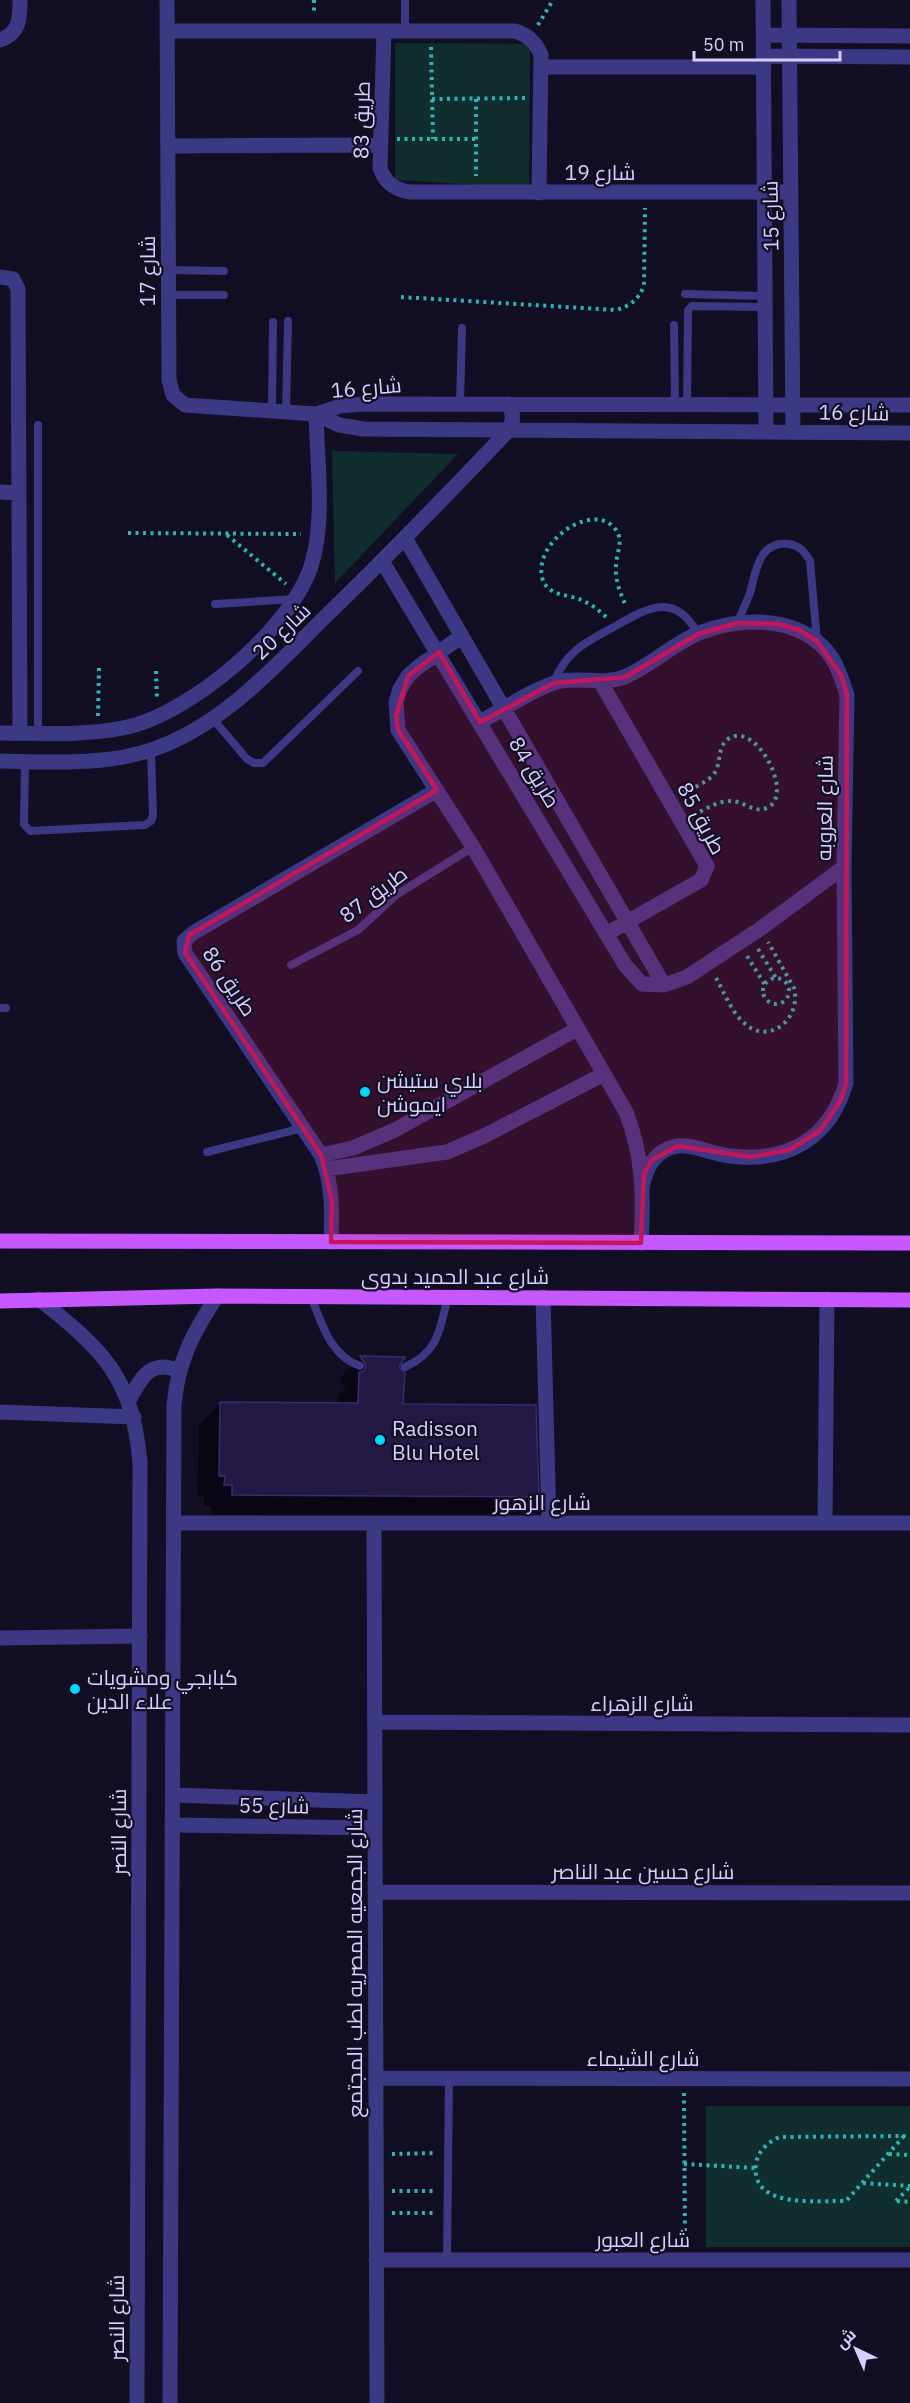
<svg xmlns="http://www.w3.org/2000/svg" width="910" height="2403" font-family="'IBM Plex Sans',Cairo,sans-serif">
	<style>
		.green { fill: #102e2e }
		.shadow { fill: #0007 }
		.building { fill: #241945; stroke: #3c2b71; stroke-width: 1.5 }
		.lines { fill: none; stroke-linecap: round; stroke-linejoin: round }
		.path { stroke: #2cb7b4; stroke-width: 4; stroke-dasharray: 3 4.5; stroke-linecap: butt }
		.service { stroke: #3d3884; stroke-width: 8 }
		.minor { stroke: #3d3884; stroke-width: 15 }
		.tertiary { stroke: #3d3884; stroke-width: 15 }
		.primary { stroke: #c757ff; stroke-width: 15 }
		.marked { fill: #c2185b; fill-opacity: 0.2; stroke: #c2185b; stroke-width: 4.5; stroke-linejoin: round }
		.poi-dot { fill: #00d8fb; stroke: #120e24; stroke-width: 2 }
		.labels { text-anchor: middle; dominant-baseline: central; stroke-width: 4.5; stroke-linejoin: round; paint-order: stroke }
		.street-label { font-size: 21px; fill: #d7d0ff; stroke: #120e24 }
		.poi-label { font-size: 21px; fill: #d7d0ff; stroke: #120e24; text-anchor: start }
	</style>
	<rect width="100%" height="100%" fill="#120e24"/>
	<path class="green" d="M 395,43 L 530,44 L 529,188 L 395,180 Z
		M 332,451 L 458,454 L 335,583 Z
		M 706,2106 L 910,2106 L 910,2247 L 706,2247 Z"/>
	<path class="shadow" d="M 360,1358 L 402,1359 L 397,1368 L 402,1405 L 537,1496 L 516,1518 L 211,1515 L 211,1506 L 204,1506 L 204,1497 L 198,1497 L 199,1425 L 220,1404 L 338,1405 L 338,1395 L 346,1388 L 339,1379 Z"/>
	<path class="building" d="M 360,1356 L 405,1357 L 399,1367 L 405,1373 L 403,1404 L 536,1405 L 539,1497 L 232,1495 L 232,1485 L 224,1485 L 225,1476 L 219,1476 L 220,1402 L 358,1403 L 359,1372 L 364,1371 L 366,1366 Z"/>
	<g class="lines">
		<path class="path" d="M 314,0 L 314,14
			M 538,25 L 553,0
			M 431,47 L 433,139
			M 432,99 L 526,98
			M 476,99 L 476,176
			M 397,139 L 476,139
			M 401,297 L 616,310 C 630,306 638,300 644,286 L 645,208
			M 128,533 L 301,534
			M 227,535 L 286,584
			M 606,617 C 598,609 589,603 579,599 C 564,594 546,595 542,577 C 534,540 595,500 616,530 C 624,541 616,554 616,566 C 615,580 620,593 626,606
			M 156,671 L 157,700
			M 98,716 L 99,668
			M 682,793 C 693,788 706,783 714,774 C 723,761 715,741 735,736 C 760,731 791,791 770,806 C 756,816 745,801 731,801 C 718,801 707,808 696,814
			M 758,949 L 776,978
			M 747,956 L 765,985
			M 716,978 C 724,992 731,1011 743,1022 C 768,1047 802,1019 794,988 L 768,942
			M763 991a13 13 0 1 1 26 0a13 13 0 1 1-26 0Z
			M 684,2093 L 685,2244
			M 904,2136 L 846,2201 C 819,2200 750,2210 756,2164 C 758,2151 767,2143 779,2137 Z
			M 392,2154 L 435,2153
			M 889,2154 L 910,2155
			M 684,2164 L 755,2168
			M 863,2183 L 910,2186
			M 392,2191 L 435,2191
			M 896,2201 L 910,2187
			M 897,2201 L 910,2202
			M 392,2213 L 435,2213"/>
		<path class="service" d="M 405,0 L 405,31
			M 168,270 L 224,271
			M 685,294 L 765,296
			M 168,295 L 224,295
			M 674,325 L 675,404
			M 460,404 L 462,328
			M 687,404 L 688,310 L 692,306 L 765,307
			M 272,411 L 273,322
			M 286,412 L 288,321
			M 38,425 L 38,733
			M 215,604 L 295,599
			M 737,623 C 742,613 746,603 750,593 C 756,571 759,540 789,544 C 800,546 805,552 810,561 L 817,641
			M 554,683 C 564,653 586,642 612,628 C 644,610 674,589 698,634
			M 213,719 L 247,759 L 254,763 L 263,763 L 358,671
			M 25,762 L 24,824 L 30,831 L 145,825 L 151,821 L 153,815 L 151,750
			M 291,965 L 358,930 L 396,895 L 473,847
			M 0,1008 L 6,1008
			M 207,1152 L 303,1128
			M 311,1296 C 321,1322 330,1356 360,1366
			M 405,1367 C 439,1352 440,1329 448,1296
			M 447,2260 L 449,2078"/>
		<path class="minor" d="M 167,0 L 169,380 L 173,395 L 185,405 L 316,414 L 340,406 L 364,404 L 910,405
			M 763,0 L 766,432
			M 789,0 L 793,432
			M 167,31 L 515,31 C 528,35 536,42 541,55 L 539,193
			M 384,31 L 380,168 C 385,183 395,190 410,192 L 791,192
			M 763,35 L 910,36
			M 0,40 C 20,33 20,18 20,0
			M 763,56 L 910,57
			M 542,67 L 764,67
			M 168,146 L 380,145
			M 0,277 L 13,279 L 18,289 L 20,733
			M 316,414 L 339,425 L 364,429 L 910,433
			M 0,492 L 19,493
			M 405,538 L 664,985
			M 382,561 L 625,965 L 642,984 L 664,985 L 687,977 L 760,929 L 844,867
			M 462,636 L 418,667 L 408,676 L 400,689 L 396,702 L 398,730 L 473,847 L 626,1112 C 643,1155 644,1197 641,1243
			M 600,681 L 707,866 L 701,880 L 606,934
			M 480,722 C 502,710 538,686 561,681 C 583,677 604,685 624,677 C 651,666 672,644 699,633 C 742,616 803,615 832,658 C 839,669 843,682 847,695 L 844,867 L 846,1083 C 830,1138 788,1163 731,1156 C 714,1155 694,1144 677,1146 C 655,1150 645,1169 642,1189
			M 0,733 C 41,733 82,736 123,728 C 188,716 293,628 312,563 C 325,520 317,459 316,414
			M 0,761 C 50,762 106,766 154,749 C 223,725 275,666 326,616 C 388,556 448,494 508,431 C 514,422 514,413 508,404
			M 321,1155 L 353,1148 L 395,1130 L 577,1029
			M 326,1169 L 447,1152 L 484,1136 L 604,1074
			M 331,1242 C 332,1211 333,1184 321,1155 L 185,953 L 184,941 L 193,933 L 437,790
			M 543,1297 L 549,1523
			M 0,1412 L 134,1417
			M 174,1523 L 910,1523
			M 374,1523 L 377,2403
			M 825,1523 L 827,1299
			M 0,1638 L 140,1636
			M 375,1722 L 910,1725
			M 173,1795 L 375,1802
			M 172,1825 L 375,1828
			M 375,1892 L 910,1893
			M 376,2078 L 910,2079
			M 376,2260 L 910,2260"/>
		<path class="tertiary" d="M 39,1299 C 103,1350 132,1376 140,1462 L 137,2403
			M 129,1400 C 141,1378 151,1358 179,1371
			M 170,2403 L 174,1405 C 178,1360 193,1333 217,1296"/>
		<path class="primary" d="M 0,1241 L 910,1243
			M 0,1301 L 217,1296 L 910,1300"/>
	</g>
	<path class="marked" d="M 737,623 L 779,624 L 799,630 L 817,641 L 841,675 L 847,695 L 846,1083 L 841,1100 L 820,1131 L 789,1150 L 751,1157 L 678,1146 L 652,1160 L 644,1174 L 641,1243 L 331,1242 L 332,1201 L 321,1155 L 185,953 L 189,935 L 437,790 L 398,730 L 396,716 L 408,676 L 439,652 L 480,722 L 554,683 L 625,677 L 698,634 Z"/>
	<g class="poi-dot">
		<circle cx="365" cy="1092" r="6"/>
		<circle cx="380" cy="1440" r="6"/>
		<circle cx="75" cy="1689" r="6"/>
	</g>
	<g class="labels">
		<g class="street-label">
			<text transform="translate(361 120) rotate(-89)">طريق 83</text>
			<text x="600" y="172">شارع 19</text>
			<text transform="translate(770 216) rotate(-91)">شارع 15</text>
			<text transform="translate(147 271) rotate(-90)">شارع 17</text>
			<text transform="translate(366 387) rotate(-5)">شارع 16</text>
			<text transform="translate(854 412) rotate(1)">شارع 16</text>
			<text transform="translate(281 631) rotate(-44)">شارع 20</text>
			<text transform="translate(535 772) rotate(59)">طريق 84</text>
			<text transform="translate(824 808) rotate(-89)">شارع العروبه</text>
			<text transform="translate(702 818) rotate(62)">طريق 85</text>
			<text transform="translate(373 894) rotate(-37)">طريق 87</text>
			<text transform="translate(230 981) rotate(56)">طريق 86</text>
			<text x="455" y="1276">شارع عبد الحميد بدوى</text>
			<text x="542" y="1502">شارع الزهور</text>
			<text x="642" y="1703">شارع الزهراء</text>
			<text transform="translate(274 1805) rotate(1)">شارع 55</text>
			<text transform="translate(118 1832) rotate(-90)">شارع النصر</text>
			<text x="643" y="1871">شارع حسين عبد الناصر</text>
			<text transform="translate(354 1963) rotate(-90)">شارع الجمعيه المصريه لطب المجتمع</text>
			<text x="643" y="2058">شارع الشيماء</text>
			<text x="643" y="2239">شارع العبور</text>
			<text transform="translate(116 2318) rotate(-90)">شارع النصر</text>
		</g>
		<g class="poi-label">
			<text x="377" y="1080">بلاي ستيشن<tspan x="377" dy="24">ايموشن</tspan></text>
			<text x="392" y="1428">Radisson<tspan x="392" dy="24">Blu Hotel</tspan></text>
			<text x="87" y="1677">كبابجي ومشويات<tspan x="87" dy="24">علاء الدين</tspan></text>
		</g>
	</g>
	<g transform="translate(856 2349) rotate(316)" stroke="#120e24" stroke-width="4.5" paint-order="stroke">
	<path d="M0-4.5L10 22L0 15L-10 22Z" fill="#d7d0ff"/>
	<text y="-9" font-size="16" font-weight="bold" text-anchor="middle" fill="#d7d0ff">ش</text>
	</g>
	<path d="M694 51v9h146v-9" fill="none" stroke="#d7d0ff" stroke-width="3"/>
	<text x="703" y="51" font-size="18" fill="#d7d0ff" stroke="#120e24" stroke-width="4.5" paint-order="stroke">50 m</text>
</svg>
